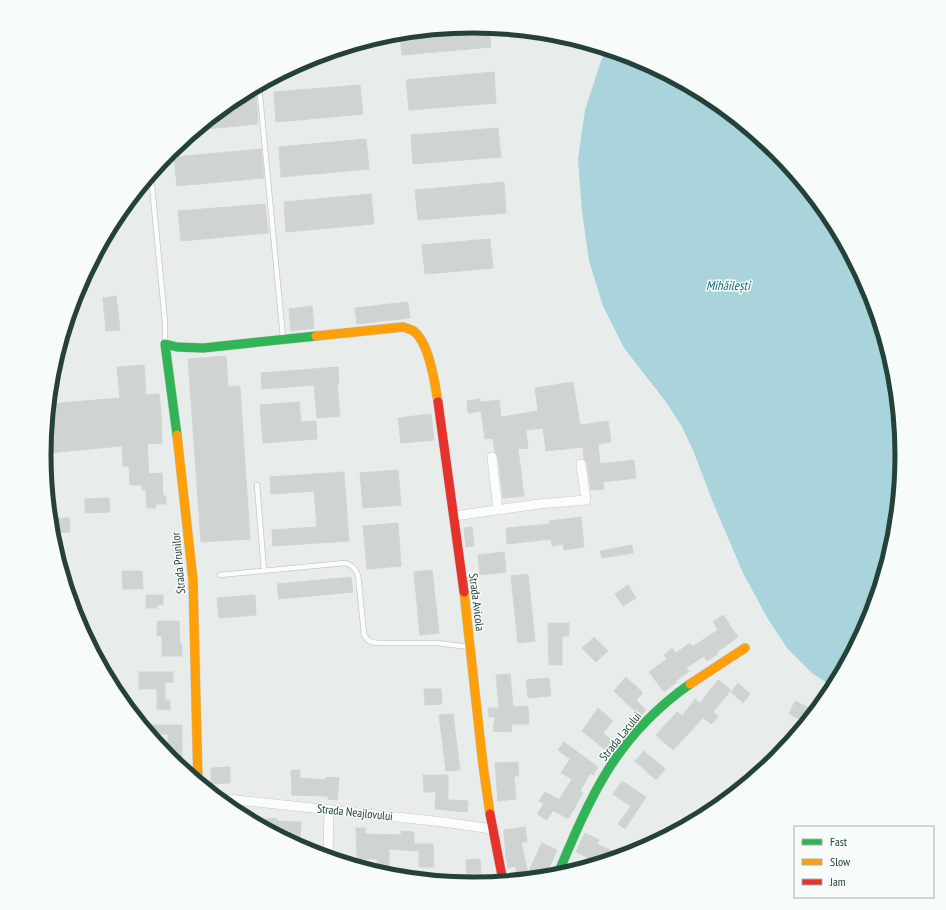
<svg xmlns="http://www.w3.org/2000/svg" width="946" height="910" font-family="'PT Sans Narrow',sans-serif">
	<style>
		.water { fill: #a9d4db }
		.building { fill: #cfd4d2; stroke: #d1d6d4 }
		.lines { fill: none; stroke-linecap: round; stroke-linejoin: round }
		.lane-casing { stroke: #c5cac8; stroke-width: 6 }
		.street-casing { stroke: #c5cac8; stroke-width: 10 }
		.fast-casing { stroke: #c3cbc8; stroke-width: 10 }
		.slow-casing { stroke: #c3cbc8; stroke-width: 10 }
		.jam-casing { stroke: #c3cbc8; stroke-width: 10 }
		.lane { stroke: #fcfcfc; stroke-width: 4.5 }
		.street { stroke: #fcfcfc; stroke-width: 9 }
		.fast { stroke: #30b455; stroke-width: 9 }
		.slow { stroke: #ff9f0a; stroke-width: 9 }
		.jam { stroke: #e5322d; stroke-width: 9 }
		.labels { text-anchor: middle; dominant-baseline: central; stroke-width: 3; stroke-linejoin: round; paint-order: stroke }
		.street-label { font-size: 12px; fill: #24423a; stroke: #f7fbf9 }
		.water-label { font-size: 13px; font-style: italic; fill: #1c6f80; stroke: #f7fbf9 }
		.rim { fill: none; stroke: #24423a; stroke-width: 5 }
	</style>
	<rect width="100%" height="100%" fill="#e8edeb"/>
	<path class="water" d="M 605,49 L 637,59 L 712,98 L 777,152 L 830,217 L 869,291 L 894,372 L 902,455 L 894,539 L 869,619 L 833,687 L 812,673 L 787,648 L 768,619 L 743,573 L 712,500 L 693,450 L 681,425 L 666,402 L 624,348 L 603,306 L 589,261 L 582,212 L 578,159 L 585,110 Z"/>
	<path class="building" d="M 473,26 L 489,28 L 491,47 L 402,55 L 400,33 Z
		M 494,72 L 496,103 L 409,110 L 406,80 Z
		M 360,85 L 363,114 L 276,122 L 274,92 Z
		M 256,94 L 258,124 L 196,130 L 235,98 L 241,95 Z
		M 498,128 L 501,157 L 413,164 L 411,135 Z
		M 366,139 L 369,169 L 281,177 L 279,147 Z
		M 261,149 L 264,178 L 177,186 L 174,157 Z
		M 504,182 L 506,213 L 418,220 L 415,190 Z
		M 371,194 L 374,224 L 286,232 L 284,202 Z
		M 265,204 L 268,233 L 181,241 L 178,211 Z
		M 490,239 L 493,268 L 425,274 L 422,245 Z
		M 116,296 L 120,330 L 106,331 L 103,298 Z
		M 408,302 L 410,318 L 357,324 L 355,308 Z
		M 312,306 L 314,328 L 291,331 L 289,309 Z
		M 226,356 L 228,387 L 240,386 L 250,539 L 201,542 L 188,359 Z
		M 144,365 L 146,395 L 159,394 L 161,413 L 162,443 L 147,444 L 149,474 L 162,473 L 163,496 L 166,496 L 166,504 L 156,504 L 156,508 L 147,508 L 146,490 L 142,490 L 142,485 L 130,485 L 129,466 L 123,466 L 122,446 L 48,453 L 46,434 L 49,404 L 120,398 L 117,367 Z
		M 338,367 L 339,383 L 337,383 L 340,416 L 317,418 L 314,385 L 262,389 L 261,373 Z
		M 573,382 L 580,425 L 608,421 L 611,442 L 598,444 L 600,464 L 634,460 L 636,478 L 603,482 L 604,489 L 591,490 L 587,463 L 584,459 L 583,447 L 546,451 L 543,428 L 526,430 L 528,448 L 518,449 L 524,496 L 503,498 L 498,456 L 495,452 L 493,438 L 485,439 L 481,411 L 468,413 L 467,401 L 480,399 L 481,402 L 499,400 L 501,417 L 538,411 L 535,388 Z
		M 299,402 L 301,422 L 316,421 L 317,439 L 263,443 L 260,405 Z
		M 431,414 L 434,440 L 401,443 L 398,418 Z
		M 398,470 L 401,505 L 363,508 L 360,473 Z
		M 344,472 L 349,541 L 273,546 L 272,530 L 317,527 L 314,491 L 271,494 L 270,477 Z
		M 109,498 L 110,512 L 85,513 L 85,499 Z
		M 581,517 L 584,547 L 564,550 L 563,544 L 552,546 L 551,539 L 507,544 L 506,528 L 550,524 L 549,521 Z
		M 50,518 L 69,518 L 70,532 L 52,533 Z
		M 398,523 L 401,566 L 367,569 L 363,526 Z
		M 472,527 L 474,546 L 466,547 L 464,528 Z
		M 632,545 L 633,553 L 602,558 L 600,551 Z
		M 504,552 L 506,572 L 480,575 L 478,555 Z
		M 432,570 L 439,633 L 420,635 L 414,572 Z
		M 122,571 L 142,571 L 143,589 L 123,589 Z
		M 528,574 L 535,641 L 518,643 L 511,576 Z
		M 351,577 L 353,592 L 279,599 L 277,584 Z
		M 628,585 L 636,598 L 623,606 L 615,594 Z
		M 146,595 L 163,595 L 163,605 L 157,604 L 157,608 L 146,608 Z
		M 255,595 L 256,615 L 219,618 L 217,598 Z
		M 723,615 L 738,637 L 717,652 L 718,654 L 707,661 L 704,656 L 686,668 L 689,671 L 676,681 L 677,682 L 664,692 L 649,672 L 667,659 L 664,655 L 672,648 L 676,653 L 690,643 L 692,647 L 718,630 L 713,622 Z
		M 157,621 L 179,621 L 180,644 L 182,644 L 182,656 L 162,656 L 162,636 L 157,636 Z
		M 548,623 L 569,623 L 569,636 L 562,636 L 562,665 L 549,665 Z
		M 594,637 L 608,651 L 596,662 L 582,648 Z
		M 139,672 L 173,672 L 173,682 L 165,683 L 165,700 L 170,700 L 170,710 L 157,709 L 157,689 L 139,689 Z
		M 510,674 L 513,707 L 528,706 L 529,724 L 512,724 L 511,732 L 493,731 L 495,717 L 489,717 L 488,708 L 499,708 L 496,675 Z
		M 626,677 L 643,693 L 636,700 L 646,710 L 640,716 L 614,691 Z
		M 549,678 L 551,696 L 528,698 L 526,680 Z
		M 718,680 L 731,690 L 713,712 L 718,716 L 712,724 L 703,718 L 673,750 L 656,735 L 677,712 L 682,716 L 695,699 L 700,703 Z
		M 738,683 L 750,694 L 743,703 L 731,692 Z
		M 424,689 L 441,689 L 442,704 L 425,705 Z
		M 795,701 L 809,708 L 803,721 L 789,714 Z
		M 598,708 L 613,721 L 603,733 L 615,743 L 608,752 L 582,731 Z
		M 453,714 L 460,770 L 446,771 L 439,715 Z
		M 151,725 L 182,725 L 182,759 L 178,759 L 178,765 L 168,756 L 168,734 L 150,734 Z
		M 564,742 L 598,767 L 593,775 L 590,773 L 580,791 L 583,793 L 568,819 L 553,810 L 547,820 L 537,814 L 544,804 L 539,801 L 545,792 L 559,800 L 572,779 L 561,773 L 570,759 L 558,750 Z
		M 644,751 L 665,769 L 656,780 L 635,761 Z
		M 518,762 L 519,776 L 514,776 L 516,799 L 498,801 L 495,763 Z
		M 230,767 L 230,783 L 211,784 L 211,768 Z
		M 291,770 L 300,770 L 300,778 L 326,780 L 326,777 L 339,778 L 337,800 L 328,799 L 328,796 L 292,795 Z
		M 423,775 L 448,775 L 448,800 L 468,801 L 467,812 L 435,809 L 436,792 L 424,792 Z
		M 622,781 L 646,797 L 625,829 L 618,824 L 631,806 L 613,794 Z
		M 277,818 L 277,821 L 301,822 L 300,845 L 319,845 L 319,854 L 309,851 L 267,829 L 266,819 Z
		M 525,827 L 527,842 L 521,842 L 528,873 L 542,843 L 557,850 L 545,877 L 516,880 L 516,866 L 508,868 L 506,857 L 504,830 Z
		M 356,828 L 365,828 L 365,834 L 401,835 L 401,831 L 414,832 L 414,844 L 433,844 L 434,867 L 419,867 L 419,851 L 389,849 L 389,870 L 377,869 L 377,859 L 357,859 Z
		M 585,833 L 599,840 L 597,844 L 613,851 L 609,860 L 599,863 L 576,852 Z
		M 480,859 L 481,873 L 467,874 L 466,860 Z"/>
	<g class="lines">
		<defs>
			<path id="lane" d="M 259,85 L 283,338
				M 151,175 L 165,322 L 165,342
				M 257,485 L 264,571
				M 220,575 L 345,563 C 352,565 355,568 358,575 L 364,634 C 367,641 370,642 378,643 L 437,643 L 469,647"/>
			<path id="street" d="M 492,457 L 498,510
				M 454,516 L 539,504 L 586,500 L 581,464
				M 218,798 L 443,822 L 492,829
				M 328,857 L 329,809"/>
			<path id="fast" d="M 177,435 L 165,344 L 177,347 L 203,348 L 316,336
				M 557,876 C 591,795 616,736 690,684"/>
			<path id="slow" d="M 316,336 L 403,327 C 406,328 409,329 412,330 C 429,340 435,384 438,402
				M 177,435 L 193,580 L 198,782
				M 464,592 L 483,765 L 490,814
				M 690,684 L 745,648"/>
			<path id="jam" d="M 438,402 L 464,592
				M 490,814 L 503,881"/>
		</defs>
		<use href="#lane" class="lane-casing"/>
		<use href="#street" class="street-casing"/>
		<use href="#fast" class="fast-casing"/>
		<use href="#slow" class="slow-casing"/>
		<use href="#jam" class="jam-casing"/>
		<use href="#lane" class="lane"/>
		<use href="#street" class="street"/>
		<use href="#fast" class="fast"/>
		<use href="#slow" class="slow"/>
		<use href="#jam" class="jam"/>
	</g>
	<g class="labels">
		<g class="street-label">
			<text transform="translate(178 563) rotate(-95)">Strada Prunilor</text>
			<text transform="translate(477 602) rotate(83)">Strada Avicola</text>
			<text transform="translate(620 736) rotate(-51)">Strada Lacului</text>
			<text transform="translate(355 812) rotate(6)">Strada Neajlovului</text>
		</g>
		<g class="water-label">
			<text x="728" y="285">Mihăilești</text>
		</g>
	</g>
	<path d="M0 0H946V910H0ZM51 455a422 422 0 1 1 844 0a422 422 0 1 1-844 0Z" fill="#f7fbf9" fill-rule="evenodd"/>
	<path class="rim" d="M51 455a422 422 0 1 1 844 0a422 422 0 1 1-844 0Z"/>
	<rect x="794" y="826" width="140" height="72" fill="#f7fbf9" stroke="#a3b1ad"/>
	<rect x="802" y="839" width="20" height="6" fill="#30b455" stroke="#a3b1ad"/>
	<text x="830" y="846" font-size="12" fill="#24423a">Fast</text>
	<rect x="802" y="859" width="20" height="6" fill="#ff9f0a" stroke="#a3b1ad"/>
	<text x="830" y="866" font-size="12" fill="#24423a">Slow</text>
	<rect x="802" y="879" width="20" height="6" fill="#e5322d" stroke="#a3b1ad"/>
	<text x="830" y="886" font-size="12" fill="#24423a">Jam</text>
</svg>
